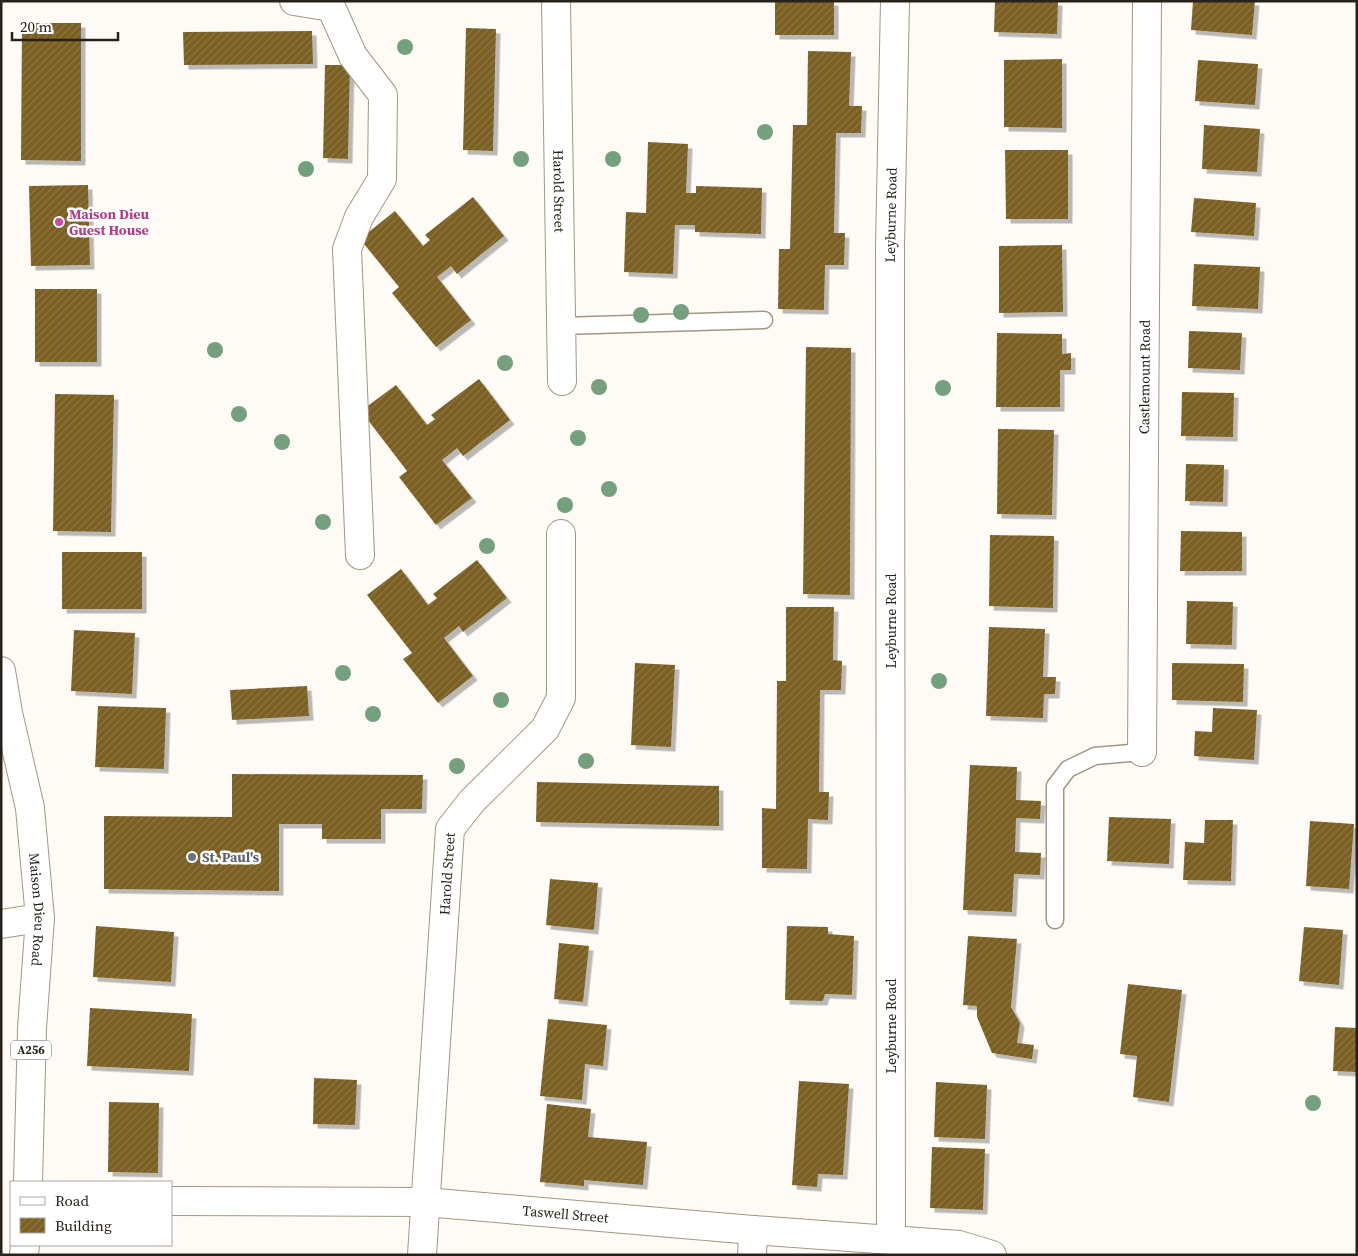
<svg xmlns="http://www.w3.org/2000/svg" width="1358" height="1256" font-family="'Source Serif 4',serif">
	<style>
		.building { fill: url(#building-hatch); filter: url(#shadow) }
		.lines { fill: none; stroke-linecap: round; stroke-linejoin: round }
		.lane-casing { stroke: #a39780; stroke-width: 19 }
		.street-casing { stroke: #a39780; stroke-width: 30 }
		.secondary-casing { stroke: #a39780; stroke-width: 30 }
		.primary-casing { stroke: #a39780; stroke-width: 30 }
		.lane { stroke: #fff; stroke-width: 16 }
		.street { stroke: #fff; stroke-width: 28 }
		.secondary { stroke: #fff; stroke-width: 28 }
		.primary { stroke: #fff; stroke-width: 28 }
		.tree { fill: #75a07d }
		.hotel-dot { fill: #d1479c; stroke: #fff; stroke-width: 2 }
		.worship-dot { fill: #6b7280; stroke: #fff; stroke-width: 2 }
		.labels { text-anchor: middle; dominant-baseline: central; stroke-width: 5; stroke-linejoin: round; paint-order: stroke }
		.shield { fill: #fff; stroke: #68645e; stroke-width: 1 }
		.shield-label { font-size: 12px; font-weight: bold; fill: #272219 }
		.street-label { font-size: 14px; fill: #272219; stroke: #fff }
		.hotel-label { font-size: 14px; font-weight: bold; fill: #b23c85; stroke: #fff; text-anchor: start }
		.worship-label { font-size: 14px; font-weight: bold; fill: #5b616d; stroke: #fff; text-anchor: start }
	</style>
	<defs>
		<pattern id="building-hatch" width="6" height="6" patternUnits="userSpaceOnUse" patternTransform="scale(1.25)"><rect width="6" height="6" fill="#7b5f20"/><path d="M-1 1l2-2M0 6l6-6M5 7l2-2" fill="none" stroke="#8c7646"/></pattern>
		<filter id="shadow"><feDropShadow dx="4.5" dy="4.5" stdDeviation="0" flood-color="#0004"/></filter>
	</defs>
	<rect width="100%" height="100%" fill="#fefbf6"/>
	<path class="building" d="M 775,1 L 834,1 L 834,35 L 775,35 Z
		M 995,1 L 1058,1 L 1057,34 L 994,32 Z
		M 1193,1 L 1255,1 L 1252,35 L 1191,30 Z
		M 22,23 L 81,23 L 81,161 L 21,160 Z
		M 466,28 L 496,29 L 493,151 L 463,150 Z
		M 312,31 L 313,64 L 184,65 L 183,32 Z
		M 808,51 L 851,52 L 849,106 L 862,106 L 861,133 L 836,133 L 834,233 L 845,233 L 844,265 L 825,265 L 824,310 L 778,309 L 779,249 L 790,249 L 793,125 L 807,125 Z
		M 1062,59 L 1062,128 L 1004,127 L 1004,60 Z
		M 1198,60 L 1258,64 L 1255,105 L 1195,101 Z
		M 325,65 L 350,65 L 348,159 L 323,158 Z
		M 1204,125 L 1260,129 L 1257,172 L 1202,169 Z
		M 648,142 L 688,144 L 686,193 L 696,193 L 696,186 L 762,188 L 761,234 L 695,232 L 695,225 L 675,225 L 673,274 L 624,272 L 626,212 L 646,213 Z
		M 1005,150 L 1068,150 L 1068,219 L 1006,219 Z
		M 88,185 L 90,265 L 31,266 L 29,186 Z
		M 473,197 L 504,236 L 457,274 L 451,266 L 437,277 L 471,320 L 436,347 L 392,293 L 399,287 L 360,239 L 395,211 L 423,246 L 430,240 L 425,235 Z
		M 1194,198 L 1256,203 L 1254,236 L 1191,232 Z
		M 1062,245 L 1063,312 L 999,313 L 999,246 Z
		M 1194,264 L 1260,267 L 1258,309 L 1192,306 Z
		M 35,289 L 97,289 L 97,362 L 35,362 Z
		M 1189,331 L 1242,333 L 1240,370 L 1188,368 Z
		M 997,333 L 1062,334 L 1062,354 L 1071,353 L 1071,370 L 1060,370 L 1060,407 L 996,407 Z
		M 806,347 L 851,348 L 850,595 L 803,594 Z
		M 479,379 L 510,420 L 463,456 L 457,448 L 442,460 L 472,498 L 436,525 L 399,477 L 407,471 L 361,411 L 396,385 L 427,425 L 435,419 L 431,415 Z
		M 1182,392 L 1234,393 L 1233,437 L 1181,436 Z
		M 55,394 L 114,395 L 111,532 L 53,531 Z
		M 998,429 L 1054,430 L 1052,515 L 997,514 Z
		M 1186,464 L 1224,465 L 1223,502 L 1185,501 Z
		M 1181,531 L 1242,532 L 1242,571 L 1180,571 Z
		M 990,535 L 1054,536 L 1053,608 L 989,606 Z
		M 62,552 L 142,552 L 142,609 L 62,609 Z
		M 477,560 L 507,598 L 463,632 L 459,626 L 444,638 L 473,676 L 438,703 L 403,659 L 412,653 L 367,595 L 401,569 L 428,605 L 437,598 L 433,594 Z
		M 1187,601 L 1233,602 L 1232,645 L 1186,644 Z
		M 786,607 L 834,607 L 833,660 L 842,661 L 841,690 L 820,690 L 819,792 L 829,792 L 828,820 L 808,819 L 807,869 L 762,868 L 762,808 L 776,809 L 777,681 L 786,681 Z
		M 989,627 L 1045,629 L 1043,677 L 1056,677 L 1055,694 L 1044,694 L 1043,718 L 986,716 Z
		M 74,630 L 135,633 L 132,694 L 71,691 Z
		M 635,663 L 675,665 L 671,747 L 631,745 Z
		M 1172,663 L 1244,664 L 1243,702 L 1172,700 Z
		M 307,686 L 309,716 L 232,720 L 230,690 Z
		M 98,706 L 166,708 L 164,769 L 95,767 Z
		M 1213,708 L 1257,710 L 1254,760 L 1194,756 L 1195,731 L 1212,732 Z
		M 970,765 L 1017,767 L 1016,800 L 1041,801 L 1040,819 L 1016,818 L 1015,852 L 1041,853 L 1040,875 L 1014,874 L 1012,912 L 963,910 Z
		M 232,774 L 423,775 L 422,809 L 381,809 L 381,839 L 322,839 L 322,824 L 279,824 L 279,891 L 104,889 L 104,816 L 232,817 Z
		M 537,782 L 719,786 L 719,826 L 536,822 Z
		M 1109,817 L 1171,819 L 1169,864 L 1107,861 Z
		M 1205,820 L 1233,820 L 1231,881 L 1183,880 L 1185,842 L 1204,843 Z
		M 1310,821 L 1354,824 L 1349,889 L 1306,886 Z
		M 550,879 L 598,883 L 594,930 L 546,925 Z
		M 96,926 L 174,932 L 171,982 L 93,977 Z
		M 787,926 L 828,927 L 828,934 L 854,936 L 852,995 L 825,994 L 823,1001 L 785,1000 Z
		M 1304,927 L 1343,930 L 1339,985 L 1299,981 Z
		M 968,936 L 1017,939 L 1011,1007 L 1020,1023 L 1017,1043 L 1034,1045 L 1032,1059 L 992,1053 L 977,1017 L 977,1006 L 963,1005 Z
		M 559,943 L 589,946 L 583,1002 L 554,999 Z
		M 1128,984 L 1182,990 L 1169,1102 L 1133,1097 L 1137,1056 L 1120,1054 Z
		M 90,1008 L 192,1014 L 189,1071 L 87,1066 Z
		M 548,1019 L 607,1025 L 603,1066 L 585,1064 L 582,1100 L 540,1096 Z
		M 1335,1027 L 1357,1028 L 1357,1072 L 1333,1071 Z
		M 314,1078 L 357,1080 L 355,1125 L 313,1124 Z
		M 799,1081 L 849,1084 L 843,1175 L 818,1174 L 817,1187 L 792,1185 Z
		M 936,1082 L 987,1085 L 985,1139 L 934,1137 Z
		M 109,1102 L 159,1103 L 158,1173 L 108,1172 Z
		M 547,1104 L 591,1109 L 588,1137 L 647,1142 L 643,1185 L 584,1180 L 584,1186 L 540,1182 Z
		M 932,1147 L 985,1149 L 983,1210 L 930,1208 Z"/>
	<g class="lines">
		<defs>
			<path id="lane" d="M 561,326 L 764,320
				M 1055,920 L 1055,786 L 1068,769 L 1095,756 L 1142,752"/>
			<g id="street">
				<path d="M 294,1 L 331,7 L 353,56 L 383,95 L 382,179 L 359,217 L 347,249 L 360,555"/>
				<path id="s1" d="M 556,1 L 562,381"/>
				<path id="s2" d="M 1142,752 L 1147,1"/>
				<path id="s3" d="M 171,1201 L 425,1202 L 753,1230 L 959,1245 L 992,1255"/>
				<path id="s4" d="M 891,1240 L 890,247 L 895,1"/>
				<path id="s5" d="M 422,1255 L 450,829 L 472,801 L 545,729 L 561,698 L 561,534"/>
				<path d="M 752,1255 L 753,1230"/>
			</g>
			<path id="secondary" d="M 1,924 L 40,918"/>
			<g id="primary">
				<path id="s6" d="M 1,671 L 8,713 L 30,808 L 40,918 L 32,1028 L 28,1182"/>
				<path d="M 24,1255 L 25,1245"/>
			</g>
		</defs>
		<use href="#lane" class="lane-casing"/>
		<use href="#street" class="street-casing"/>
		<use href="#secondary" class="secondary-casing"/>
		<use href="#primary" class="primary-casing"/>
		<use href="#lane" class="lane"/>
		<use href="#street" class="street"/>
		<use href="#secondary" class="secondary"/>
		<use href="#primary" class="primary"/>
	</g>
	<g class="tree">
		<circle cx="405" cy="47" r="8"/>
		<circle cx="765" cy="132" r="8"/>
		<circle cx="521" cy="159" r="8"/>
		<circle cx="613" cy="159" r="8"/>
		<circle cx="306" cy="169" r="8"/>
		<circle cx="681" cy="312" r="8"/>
		<circle cx="641" cy="315" r="8"/>
		<circle cx="215" cy="350" r="8"/>
		<circle cx="505" cy="363" r="8"/>
		<circle cx="599" cy="387" r="8"/>
		<circle cx="943" cy="388" r="8"/>
		<circle cx="239" cy="414" r="8"/>
		<circle cx="578" cy="438" r="8"/>
		<circle cx="282" cy="442" r="8"/>
		<circle cx="609" cy="489" r="8"/>
		<circle cx="565" cy="505" r="8"/>
		<circle cx="323" cy="522" r="8"/>
		<circle cx="487" cy="546" r="8"/>
		<circle cx="343" cy="673" r="8"/>
		<circle cx="939" cy="681" r="8"/>
		<circle cx="501" cy="700" r="8"/>
		<circle cx="373" cy="714" r="8"/>
		<circle cx="586" cy="761" r="8"/>
		<circle cx="457" cy="766" r="8"/>
		<circle cx="1313" cy="1103" r="8"/>
	</g>
	<circle class="hotel-dot" cx="59" cy="222" r="5"/>
	<circle class="worship-dot" cx="192" cy="857" r="5"/>
	<g class="labels">
		<rect class="shield" x="11" y="1040.5" width="40" height="19" rx="4"/>
		<g class="shield-label">
			<text x="31" y="1050">A256</text>
		</g>
		<g class="street-label">
			<text stroke="none"><textPath href="#s1" startOffset="190">Harold Street</textPath></text>
			<text stroke="none"><textPath href="#s4" startOffset="1025">Leyburne Road</textPath></text>
			<text stroke="none"><textPath href="#s2" startOffset="375">Castlemount Road</textPath></text>
			<text transform="translate(891 621) rotate(-90)">Leyburne Road</text>
			<text stroke="none"><textPath href="#s5" startOffset="382">Harold Street</textPath></text>
			<text stroke="none"><textPath href="#s6" startOffset="242">Maison Dieu Road</textPath></text>
			<text transform="translate(891 1026) rotate(-90)">Leyburne Road</text>
			<text stroke="none"><textPath href="#s3" startOffset="395">Taswell Street</textPath></text>
		</g>
		<g class="hotel-label">
			<text x="69" y="214">Maison Dieu<tspan x="69" dy="16">Guest House</tspan></text>
		</g>
		<g class="worship-label">
			<text x="202" y="857">St. Paul's</text>
		</g>
	</g>
	<rect width="1358" height="1256" fill="none" stroke="#272219" stroke-width="5"/>
	<rect x="10" y="1181" width="162" height="65" fill="#ffffff" stroke="#a9a7a3"/>
	<rect x="20" y="1197" width="25" height="8" fill="#ffffff" stroke="#a9a7a3"/>
	<text x="55" y="1206" font-size="15" fill="#272219">Road</text>
	<rect x="20" y="1218" width="25" height="15" fill="url(#building-hatch)" stroke="#a9a7a3"/>
	<text x="55" y="1231" font-size="15" fill="#272219">Building</text>
	<path d="M12 32v8h106v-8" fill="none" stroke="#272219" stroke-width="2.5"/>
	<text x="20" y="32" font-size="15" fill="#272219" stroke="#ffffff" stroke-width="4" paint-order="stroke">20 m</text>
</svg>
